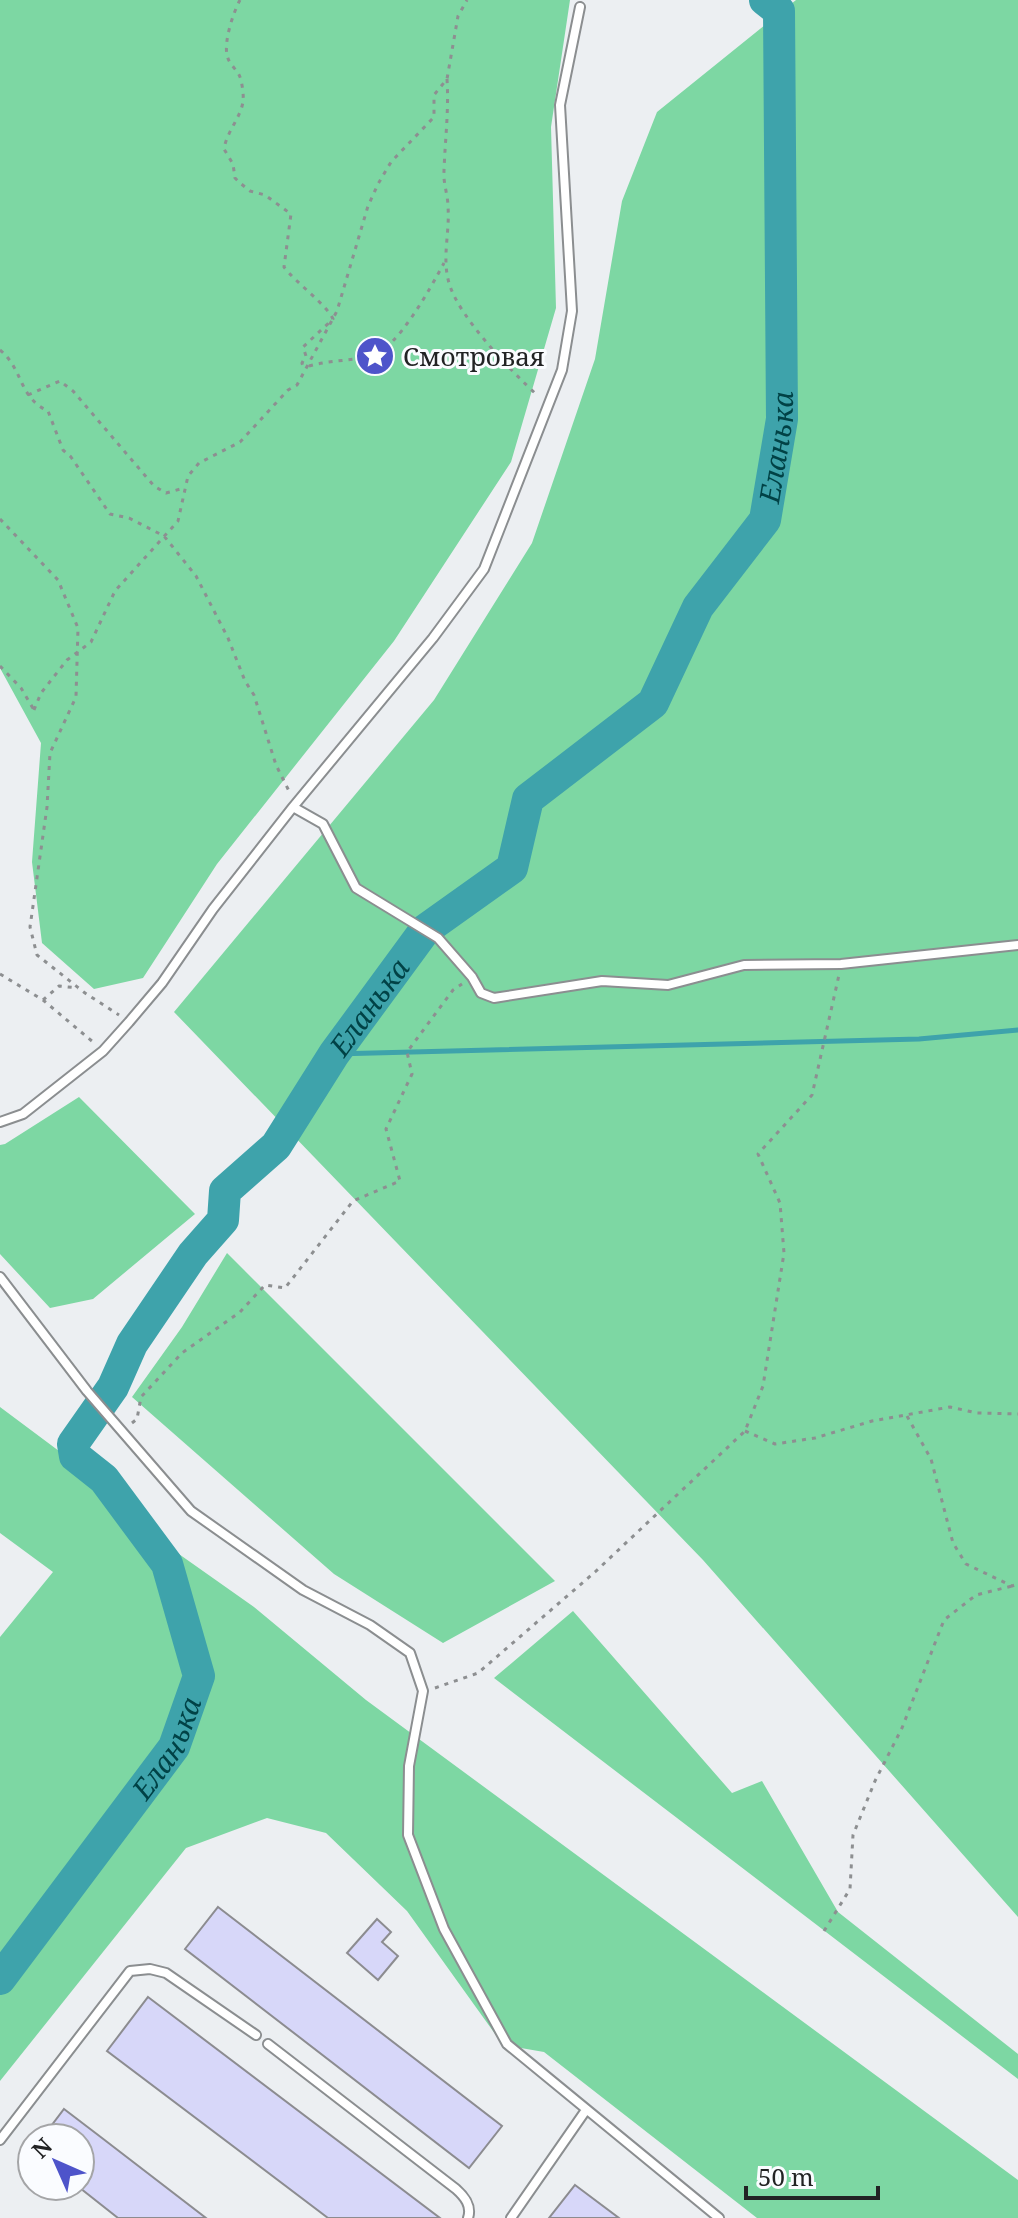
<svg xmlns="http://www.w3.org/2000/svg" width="1018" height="2218" font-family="'Noto Serif',serif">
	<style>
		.green { fill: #7dd7a3 }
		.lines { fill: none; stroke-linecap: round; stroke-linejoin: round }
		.stream { stroke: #3ea3ab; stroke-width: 5 }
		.river { stroke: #3ea3ab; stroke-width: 32 }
		.building { fill: #d7d7f9; stroke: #8c8c90; stroke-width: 2 }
		.service-casing { stroke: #8b8e90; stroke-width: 12 }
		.path { stroke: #8d8f91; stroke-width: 3; stroke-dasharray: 4 6; stroke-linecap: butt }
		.service { stroke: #fff; stroke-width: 8 }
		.labels { text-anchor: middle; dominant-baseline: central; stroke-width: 6; stroke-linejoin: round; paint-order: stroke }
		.poi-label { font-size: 26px; fill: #222324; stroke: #fafcff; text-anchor: start }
		.water-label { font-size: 28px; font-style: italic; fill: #014246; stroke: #fafcff }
	</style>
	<rect width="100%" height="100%" fill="#eceff2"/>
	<path class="green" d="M 0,0 L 570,0 L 551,127 L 556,308 L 511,462 L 394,641 L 217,864 L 143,978 L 94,989 L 42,943 L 32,862 L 41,743 L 0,668 Z
		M 796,0 L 1018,0 L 1018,1917 L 703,1560 L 174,1012 L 434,700 L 532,543 L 595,359 L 622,201 L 657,112 Z
		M 79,1097 L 195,1214 L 93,1299 L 50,1308 L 0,1254 L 0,1145 L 5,1144 Z
		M 227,1253 L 555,1581 L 443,1643 L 334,1574 L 132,1397 L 182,1327 Z
		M 0,1407 L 63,1454 L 125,1516 L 254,1607 L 366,1700 L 1018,2180 L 1018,2218 L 757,2218 L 544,2052 L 503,2045 L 407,1911 L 326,1833 L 267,1818 L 186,1848 L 0,2081 L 0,1637 L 53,1572 L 0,1533 Z
		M 573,1611 L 732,1793 L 762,1781 L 838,1912 L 1018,2054 L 1018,2079 L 494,1678 Z"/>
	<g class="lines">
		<path class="stream" d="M 334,1054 L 919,1039 L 1018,1030"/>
		<path class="river" id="s1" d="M 0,1979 L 174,1747 L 199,1676 L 167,1564 L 104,1479 L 75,1456 L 73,1444 L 113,1387 L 132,1344 L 193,1254 L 223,1220 L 225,1191 L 276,1146 L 334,1054 L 425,930 L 512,868 L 528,799 L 653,703 L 698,607 L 765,520 L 782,419 L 779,11 L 765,0"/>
	</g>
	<path class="building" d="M 218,1907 L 502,2126 L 469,2168 L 185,1949 Z
		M 377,1919 L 391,1932 L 382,1942 L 398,1956 L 378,1980 L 347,1953 Z
		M 148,1997 L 440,2218 L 328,2218 L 107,2051 Z
		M 64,2109 L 102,2138 L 206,2218 L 118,2218 L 80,2188 L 80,2138 L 42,2138 Z
		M 575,2185 L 619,2218 L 549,2218 Z"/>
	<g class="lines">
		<defs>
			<path id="service" d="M 293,807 L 323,824 L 356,888 L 438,938 L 472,977 L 481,993 L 494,998 L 602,981 L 668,985 L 744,965 L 841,964 L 1018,945
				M 0,1122 L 23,1114 L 103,1051 L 129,1022 L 162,983 L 213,909 L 293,807 L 433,638 L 484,569 L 562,370 L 572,311 L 560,105 L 580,7
				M 0,1277 L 87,1391 L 191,1511 L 303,1590 L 370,1625 L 410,1653 L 423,1691 L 409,1766 L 408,1835 L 444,1929 L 507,2044 L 719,2218
				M 268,2044 L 456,2189 C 465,2197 472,2206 468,2218
				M 0,2140 L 130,1971 L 150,1969 L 166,1973 L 256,2035
				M 511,2218 L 586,2110"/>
		</defs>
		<use href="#service" class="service-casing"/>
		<path class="path" d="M 240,0 C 233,13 224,41 227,55 C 229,65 237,69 240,77 C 242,82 244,96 243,102 C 240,119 227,131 224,149 L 233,164 L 235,178 L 240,183 L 250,191 L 265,195 L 291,214 L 284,267 C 296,283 326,304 333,319 L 303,347 L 306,356 L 302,363 L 304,370
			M 447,79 C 449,111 445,140 444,171 C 443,183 448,195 448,207 C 450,233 441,260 450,286 C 461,319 511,371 537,395
			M 0,350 C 24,370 18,397 48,411 L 63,450 L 71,457 L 110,514 L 129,518 L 164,536 L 196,576 L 228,638 L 245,681 L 254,695 L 276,765 L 289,791
			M 309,366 C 330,360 351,361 371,356 C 397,350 431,287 444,263
			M 28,395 L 60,381 L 73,391 L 154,486 L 166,493 L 184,488
			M 0,519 L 58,580 L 78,628 L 76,697 L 50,753 L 47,807 L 30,927 L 37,955 L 85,993 L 119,1015
			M 0,666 L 21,688 L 34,710
			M 34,710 L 41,693 L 67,660 L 91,642 L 115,591 L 178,521 L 188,476 L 199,463 L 240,442 L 288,390 L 297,385 L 337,311 L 368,206 L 378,184 L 391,162 L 434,117 L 434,95 L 447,79 L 458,16 L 467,0
			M 0,974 L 43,1000 L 93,1042
			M 43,1000 L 59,986 L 78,988
			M 907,1416 L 931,1459 L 953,1543 L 966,1564 L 1012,1586 L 1018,1584
			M 132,1423 L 137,1419 L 141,1397 L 182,1353 L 240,1312 L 265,1285 L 285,1288 L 353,1201 L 400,1181 L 386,1129 L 412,1074 L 407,1052 L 453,990 L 462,984
			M 745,1431 L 775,1444 L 815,1438 L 872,1421 L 950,1407 L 977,1413 L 1018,1414
			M 435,1688 L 478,1673 L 595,1572 L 745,1431 L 763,1386 L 784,1253 L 780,1203 L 758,1154 L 812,1095 L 839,975
			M 824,1931 L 850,1889 L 853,1835 L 875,1781 L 902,1728 L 944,1620 L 976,1595 L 1012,1586"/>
		<use href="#service" class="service"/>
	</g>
	<defs>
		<symbol id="sight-disc" viewBox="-11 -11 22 22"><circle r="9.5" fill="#4e54ca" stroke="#fafcff"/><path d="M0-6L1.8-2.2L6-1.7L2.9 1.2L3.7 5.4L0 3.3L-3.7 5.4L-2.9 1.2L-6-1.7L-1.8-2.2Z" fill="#fff"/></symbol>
	</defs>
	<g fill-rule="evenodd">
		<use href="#sight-disc" x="353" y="334" width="44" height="44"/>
	</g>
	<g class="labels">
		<g class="poi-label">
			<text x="403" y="356">Смотровая</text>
		</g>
		<g class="water-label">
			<text stroke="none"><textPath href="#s1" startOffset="1892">Еланька</textPath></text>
			<text stroke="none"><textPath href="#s1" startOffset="1172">Еланька</textPath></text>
			<text stroke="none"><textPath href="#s1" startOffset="286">Еланька</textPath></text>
		</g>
	</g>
	<g transform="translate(56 2162) rotate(315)"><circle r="38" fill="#fafcff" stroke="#a4a5a7" stroke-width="2"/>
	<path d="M0-6L14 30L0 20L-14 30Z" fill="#4e54ca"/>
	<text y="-12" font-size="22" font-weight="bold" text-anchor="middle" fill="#222324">N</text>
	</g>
	<path d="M746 2186v12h132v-12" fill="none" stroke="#222324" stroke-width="4"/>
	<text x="758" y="2186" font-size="24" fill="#222324" stroke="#fafcff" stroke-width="6" paint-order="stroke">50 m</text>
</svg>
